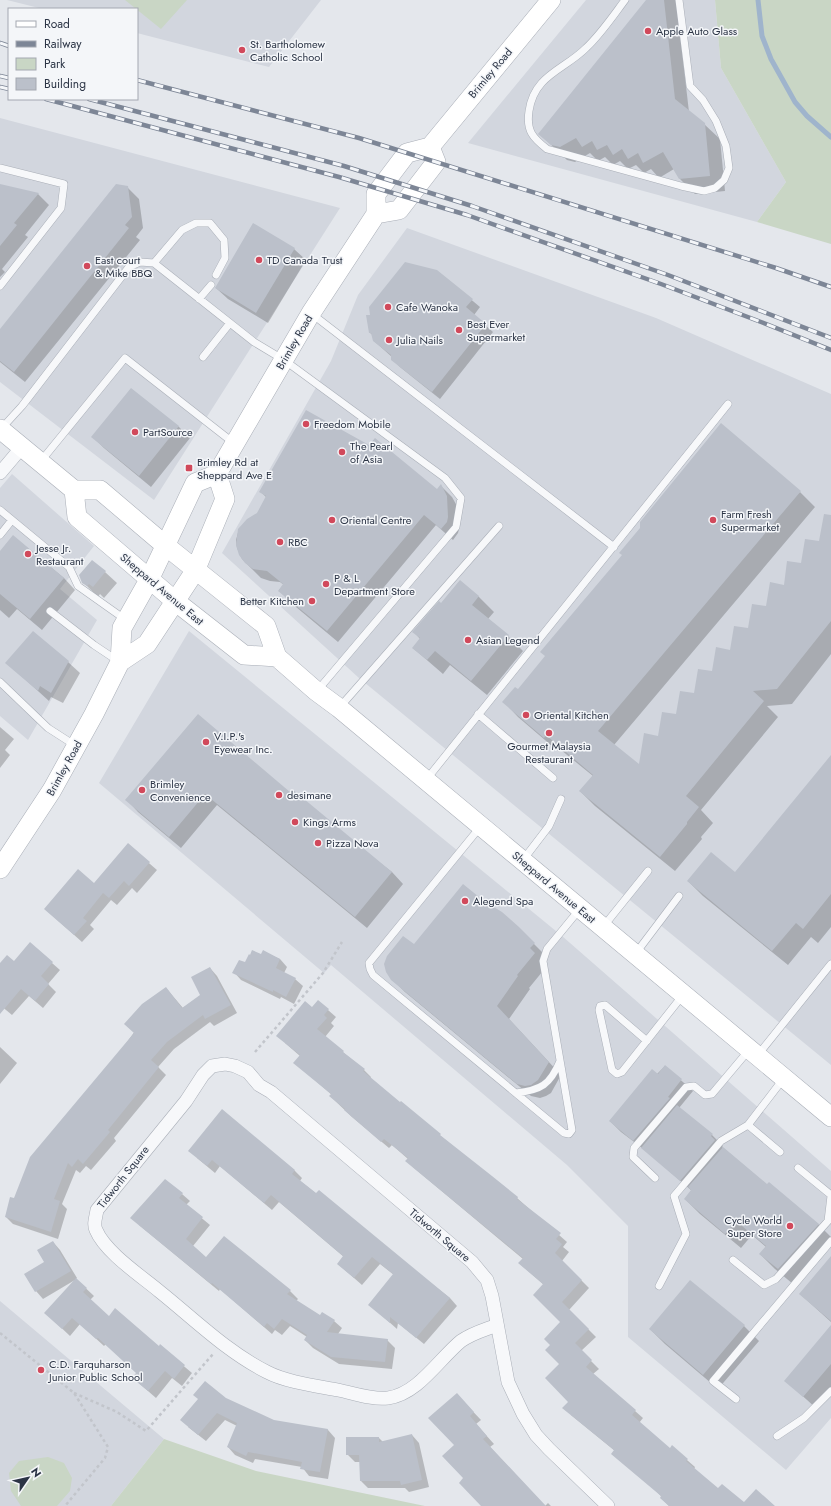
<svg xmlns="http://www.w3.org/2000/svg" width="831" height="1506" font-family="Jost,sans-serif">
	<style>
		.built { fill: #d2d6de }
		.green { fill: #c9d6c5 }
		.shadow { fill: #0003 }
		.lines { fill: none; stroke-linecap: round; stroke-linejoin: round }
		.stream { stroke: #9fb4cc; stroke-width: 5 }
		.building { fill: #bbc0ca }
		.lane-casing { stroke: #a9aeb7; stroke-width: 8 }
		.street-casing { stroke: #a9aeb7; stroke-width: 14 }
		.secondary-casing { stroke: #a9aeb7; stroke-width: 20 }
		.path { stroke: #c2c5cb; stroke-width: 2.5; stroke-dasharray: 3 3; stroke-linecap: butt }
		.lane { stroke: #f7f8fa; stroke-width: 7 }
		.street { stroke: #f7f8fa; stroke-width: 13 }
		.secondary { stroke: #fff; stroke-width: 19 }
		.rail-casing { stroke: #7d8696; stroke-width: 4.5 }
		.rail { stroke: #f4f6f9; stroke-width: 3; stroke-dasharray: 9; stroke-linecap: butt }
		.poi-dot { fill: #d1495b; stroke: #f4f6f9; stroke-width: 1.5 }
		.labels { text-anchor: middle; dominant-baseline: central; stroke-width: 3; stroke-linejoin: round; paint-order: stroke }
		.poi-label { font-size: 11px; fill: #2b3445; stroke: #f4f6f9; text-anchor: start }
		.street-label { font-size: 11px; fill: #2b3445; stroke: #f4f6f9 }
	</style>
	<rect width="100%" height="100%" fill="#e4e7ec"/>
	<path class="built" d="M 7,0 L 321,0 L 269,67 L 137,33 L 137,9 L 43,9 Z
		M 586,0 L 715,0 L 721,68 L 786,182 L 757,222 L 468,143 Z
		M 0,118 L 340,208 L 154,500 L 0,382 Z
		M 407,228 L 656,318 L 831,394 L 831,1065 L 359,678 L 222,553 L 331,361 L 358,295 Z
		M 12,474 L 94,546 L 60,589 L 97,620 L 28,740 L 0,716 L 0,488 Z
		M 189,631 L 562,936 L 831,1171 L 831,1418 L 786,1470 L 628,1337 L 628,1226 L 567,1165 L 331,965 L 324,973 L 99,783 Z
		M 0,1301 L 164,1439 L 111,1506 L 0,1506 Z"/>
	<path class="green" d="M 125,0 L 187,0 L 161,29 Z
		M 715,0 L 831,0 L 831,244 L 757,222 L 786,182 L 721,68 Z
		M 164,1439 L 256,1471 L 425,1506 L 111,1506 Z
		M 48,1457 L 64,1463 L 72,1478 L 70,1491 L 57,1506 L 21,1506 L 11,1491 L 9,1473 L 19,1461 Z"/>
	<path class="shadow" d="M 647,0 L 676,0 L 689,112 L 704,124 L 720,139 L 725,191 L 695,194 L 680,179 L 674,169 L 659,178 L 651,169 L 644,173 L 636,165 L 628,169 L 620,161 L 613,165 L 605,157 L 598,161 L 590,153 L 575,162 L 567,160 L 540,134 Z
		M 0,185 L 38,194 L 49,205 L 25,235 L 28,237 L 2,269 L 5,272 L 0,277 Z
		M 127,187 L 139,199 L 143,228 L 136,237 L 140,240 L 25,382 L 0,362 L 0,331 Z
		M 294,249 L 306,260 L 268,323 L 228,299 L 216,288 Z
		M 437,271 L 480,307 L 474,315 L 493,332 L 440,399 L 400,367 L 392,359 L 392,357 L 374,341 L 373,335 L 370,333 L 371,316 Z
		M 131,389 L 179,427 L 190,438 L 151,487 L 104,448 L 93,437 Z
		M 441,486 L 452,497 L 457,506 L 459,529 L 458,533 L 453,540 L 436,525 L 338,642 L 290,602 L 279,590 L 284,585 L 280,582 L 270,581 L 261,578 L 242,559 L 237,548 L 236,540 L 239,529 L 257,514 L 267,498 L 261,492 L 437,491 Z
		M 800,492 L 815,507 L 614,745 L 640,766 L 659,737 L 820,542 L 831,520 L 831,654 L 792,704 L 767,706 L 778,717 L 701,810 L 713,823 L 701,837 L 702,839 L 675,871 L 595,806 L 580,791 L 593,776 L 561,750 L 559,752 L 518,717 L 504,702 L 518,691 Z
		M 13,536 L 64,578 L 75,590 L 42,630 L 17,609 L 9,618 L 0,610 L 0,552 Z
		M 105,572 L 117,583 L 104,598 L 100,594 L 98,597 L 83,582 Z
		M 460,581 L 479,597 L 494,612 L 488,619 L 508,636 L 523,651 L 487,695 L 450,665 L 443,674 L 413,648 L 420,639 L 414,632 L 441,604 Z
		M 68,662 L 80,673 L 63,703 L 51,697 L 49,701 L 7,663 Z
		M 198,715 L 290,794 L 392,872 L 403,884 L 367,928 L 217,805 L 181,848 L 138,812 L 127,800 Z
		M 0,727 L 14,739 L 5,750 L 10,755 L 0,768 Z
		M 831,757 L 831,927 L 818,943 L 811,937 L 788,965 L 703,896 L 688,881 L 735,873 Z
		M 128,845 L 157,870 L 137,893 L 132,888 L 117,905 L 111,900 L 90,925 L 94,929 L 82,942 L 45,909 L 94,884 Z
		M 518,928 L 546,956 L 547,966 L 529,988 L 530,989 L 509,1019 L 561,1075 L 551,1093 L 546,1096 L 540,1098 L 531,1096 L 405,992 L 392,979 L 414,945 Z
		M 264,952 L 280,959 L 287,967 L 284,973 L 295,979 L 303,986 L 294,1004 L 281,997 L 280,999 L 241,980 L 234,972 L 245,964 L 262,956 Z
		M 52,963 L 60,970 L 48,984 L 56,992 L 43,1008 L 29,996 L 12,1015 L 0,1005 L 0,965 Z
		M 210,968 L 217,976 L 237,1013 L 214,1026 L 210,1022 L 174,1049 L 158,1067 L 166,1075 L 114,1138 L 116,1141 L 91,1170 L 86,1166 L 80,1173 L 76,1170 L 62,1204 L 67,1209 L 58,1239 L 13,1224 L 6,1217 L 14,1199 L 166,988 L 183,1008 L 201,995 Z
		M 312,1008 L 328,1010 L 336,1017 L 331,1023 L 334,1026 L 325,1037 L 364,1070 L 371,1077 L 370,1079 L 517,1198 L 567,1242 L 563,1247 L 569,1252 L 562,1261 L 589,1288 L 569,1310 L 596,1337 L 581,1351 L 599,1369 L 593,1374 L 643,1418 L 639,1423 L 670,1449 L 672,1447 L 695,1467 L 694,1469 L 718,1490 L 744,1503 L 773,1506 L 669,1506 L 661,1498 L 662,1497 L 615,1451 L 571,1415 L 569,1402 L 560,1364 L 551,1345 L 561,1322 L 544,1285 L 519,1263 L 523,1259 L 414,1168 L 407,1161 L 408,1159 L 392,1145 L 389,1148 L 352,1117 L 330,1096 L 332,1095 L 295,1063 L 300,1056 L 285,1043 Z
		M 0,1047 L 17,1063 L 0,1084 Z
		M 665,1066 L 693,1091 L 679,1108 L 712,1135 L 723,1146 L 722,1147 L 767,1185 L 818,1224 L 831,1237 L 831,1242 L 793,1284 L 775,1269 L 760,1254 L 766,1247 L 752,1235 L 741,1248 L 700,1214 L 685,1199 L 692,1191 L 646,1151 L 621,1132 L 610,1121 Z
		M 222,1111 L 295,1171 L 302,1178 L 300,1181 L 450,1298 L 457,1306 L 424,1344 L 398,1323 L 397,1329 L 370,1305 L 394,1275 L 380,1264 L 362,1285 L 338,1264 L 344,1257 L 279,1202 L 272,1210 L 220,1166 L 215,1173 L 197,1158 Z
		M 182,1194 L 190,1201 L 186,1205 L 210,1225 L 193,1246 L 206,1258 L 224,1237 L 290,1291 L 298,1299 L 296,1301 L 320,1316 L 334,1321 L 342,1328 L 338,1334 L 387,1340 L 395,1348 L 392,1369 L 339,1364 L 313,1348 L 305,1340 L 307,1337 L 290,1326 L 282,1335 L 275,1330 L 272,1334 L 220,1289 L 219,1291 L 139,1225 Z
		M 53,1242 L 60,1250 L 77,1278 L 76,1279 L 94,1296 L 90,1300 L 109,1318 L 159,1347 L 160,1346 L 192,1373 L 182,1386 L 172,1378 L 156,1398 L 133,1378 L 137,1373 L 106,1344 L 104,1346 L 80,1324 L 70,1336 L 53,1320 L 75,1280 L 43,1299 L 36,1291 Z
		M 831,1266 L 831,1322 L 800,1294 Z
		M 744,1326 L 759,1341 L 718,1389 L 665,1344 L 650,1329 Z
		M 831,1326 L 831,1392 L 817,1409 L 786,1381 Z
		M 225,1399 L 274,1421 L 328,1430 L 335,1438 L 328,1479 L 309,1476 L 302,1467 L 255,1459 L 253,1463 L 235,1455 L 228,1447 L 237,1426 L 225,1420 L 206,1441 L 188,1427 Z
		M 464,1402 L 481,1420 L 476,1424 L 494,1444 L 490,1447 L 545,1506 L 548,1503 L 551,1506 L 483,1506 L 464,1479 L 456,1445 Z
		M 412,1435 L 419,1443 L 429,1487 L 409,1492 L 405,1488 L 368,1488 L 361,1481 L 360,1462 L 355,1462 L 347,1454 L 379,1438 L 383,1442 Z"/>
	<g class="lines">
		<path class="stream" d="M 758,0 L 762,36 L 771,59 L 795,102 L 807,116 L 831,137"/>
	</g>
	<path class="building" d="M 646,0 L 664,0 L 675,99 L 705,123 L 710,176 L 679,179 L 663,152 L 643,163 L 638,153 L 628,159 L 622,149 L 613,155 L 607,145 L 597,150 L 592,141 L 582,147 L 576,138 L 560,147 L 551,145 L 538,134 Z
		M 0,184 L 39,193 L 14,223 L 17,225 L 0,246 Z
		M 116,184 L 128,186 L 132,217 L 125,225 L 129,228 L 14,372 L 0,361 L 0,329 Z
		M 253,223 L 295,248 L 256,313 L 215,288 Z
		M 405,262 L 437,270 L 473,299 L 466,307 L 486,324 L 432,392 L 391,360 L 391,355 L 373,341 L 371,333 L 369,333 L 366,315 L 370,315 L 369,307 Z
		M 131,388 L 179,426 L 139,476 L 91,437 Z
		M 306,410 L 369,445 L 375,438 L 437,489 L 441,484 L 447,496 L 448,517 L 447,522 L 441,529 L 424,515 L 327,631 L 278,591 L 283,584 L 267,571 L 253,569 L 245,563 L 239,555 L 236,545 L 238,529 L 247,519 L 257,513 L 266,496 L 259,492 Z
		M 721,423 L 801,491 L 598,731 L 639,764 L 644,733 L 658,736 L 662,712 L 676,714 L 680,691 L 694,693 L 698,669 L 712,671 L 716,647 L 730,650 L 734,626 L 748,628 L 752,604 L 766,606 L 770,582 L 784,585 L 787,561 L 801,563 L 805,539 L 819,541 L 824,514 L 831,515 L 831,621 L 777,689 L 753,691 L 764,701 L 686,796 L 699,807 L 687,822 L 687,824 L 660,857 L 579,791 L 593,775 L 546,735 L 544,738 L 502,702 L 515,687 L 518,689 L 545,656 L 540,652 L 622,555 L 619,553 L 640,528 L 640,522 Z
		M 13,535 L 64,578 L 30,619 L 0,594 L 0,551 Z
		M 92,560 L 106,571 L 93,587 L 89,584 L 87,586 L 82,583 L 79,575 Z
		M 460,580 L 479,596 L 472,605 L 509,635 L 471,681 L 435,651 L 427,660 L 412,648 L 420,638 L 412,632 L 439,601 L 441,603 Z
		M 33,631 L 69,661 L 51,693 L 40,686 L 38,691 L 5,663 Z
		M 198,714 L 290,792 L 292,789 L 392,872 L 355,917 L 205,794 L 169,837 L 125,800 Z
		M 831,755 L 831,894 L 803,929 L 796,923 L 772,951 L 687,881 L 711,852 L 735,872 Z
		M 128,843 L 150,862 L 129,886 L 124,881 L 109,898 L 103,893 L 83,918 L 87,921 L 74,935 L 44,909 L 78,869 L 94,883 Z
		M 463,884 L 484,901 L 502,912 L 519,927 L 535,943 L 530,948 L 535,953 L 517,975 L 518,976 L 497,1006 L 549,1062 L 538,1080 L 531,1085 L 525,1086 L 517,1084 L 391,980 L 386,972 L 384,964 L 387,956 L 403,936 L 414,944 Z
		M 30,942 L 53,962 L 41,976 L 49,984 L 35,1001 L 21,989 L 0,1014 L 0,963 L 7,955 L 14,961 Z
		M 252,950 L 261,954 L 263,950 L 280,959 L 276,968 L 296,978 L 286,997 L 273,990 L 273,992 L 232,973 L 239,960 L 245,962 L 249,954 L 250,955 Z
		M 210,967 L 231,1005 L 205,1019 L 203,1015 L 167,1042 L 151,1060 L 159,1067 L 108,1130 L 110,1132 L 83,1164 L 78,1159 L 72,1167 L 68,1163 L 54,1199 L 60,1201 L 51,1232 L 5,1217 L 10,1197 L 14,1198 L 30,1157 L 134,1033 L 124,1024 L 142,1004 L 166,987 L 182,1008 L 200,995 L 191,977 Z
		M 318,1000 L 329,1009 L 324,1015 L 327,1018 L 317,1029 L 344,1051 L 343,1052 L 365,1069 L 363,1071 L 400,1102 L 401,1101 L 441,1134 L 440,1135 L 492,1176 L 518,1197 L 517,1199 L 561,1233 L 556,1239 L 562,1244 L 555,1253 L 582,1280 L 562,1302 L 589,1329 L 575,1343 L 592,1360 L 586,1367 L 636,1410 L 632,1415 L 670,1448 L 672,1445 L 688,1459 L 686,1461 L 718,1488 L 722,1484 L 744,1502 L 756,1489 L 775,1506 L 669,1506 L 660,1498 L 661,1496 L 611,1454 L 614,1450 L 562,1408 L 568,1402 L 545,1378 L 559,1364 L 545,1350 L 550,1345 L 544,1339 L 560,1322 L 533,1295 L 543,1284 L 518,1263 L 523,1258 L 405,1161 L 408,1158 L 384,1139 L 381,1142 L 344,1110 L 345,1109 L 329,1096 L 331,1094 L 293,1063 L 300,1055 L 276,1036 L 305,1001 L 312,1007 Z
		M 665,1065 L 682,1079 L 668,1097 L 670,1098 L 633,1141 L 609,1121 L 652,1069 L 658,1074 Z
		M 677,1105 L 713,1134 L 711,1136 L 715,1140 L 680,1181 L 641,1148 Z
		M 222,1109 L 295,1170 L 292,1174 L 316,1193 L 319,1190 L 450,1298 L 416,1338 L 390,1317 L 390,1323 L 368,1305 L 393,1274 L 372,1257 L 354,1278 L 337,1264 L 343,1256 L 271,1195 L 264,1203 L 212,1160 L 207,1166 L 188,1151 Z
		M 723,1147 L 767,1184 L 769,1182 L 819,1224 L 778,1269 L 759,1254 L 766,1246 L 736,1221 L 725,1234 L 684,1199 L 691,1190 L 688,1187 Z
		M 165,1179 L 183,1193 L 179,1198 L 203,1217 L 186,1239 L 206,1257 L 224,1236 L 291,1290 L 287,1294 L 320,1315 L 322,1312 L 335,1320 L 327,1332 L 388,1339 L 385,1362 L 331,1357 L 304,1340 L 307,1335 L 282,1319 L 274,1329 L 267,1323 L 264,1327 L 212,1283 L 211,1284 L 130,1218 Z
		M 53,1241 L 71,1271 L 35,1292 L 24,1274 L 44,1262 L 37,1250 Z
		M 831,1256 L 831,1321 L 799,1294 Z
		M 76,1278 L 87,1288 L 83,1292 L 109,1316 L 115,1308 L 159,1346 L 160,1344 L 185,1365 L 174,1379 L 165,1371 L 148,1391 L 132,1378 L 136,1373 L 98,1338 L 96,1339 L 72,1318 L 62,1329 L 44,1313 Z
		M 690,1280 L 745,1325 L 703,1375 L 649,1329 Z
		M 831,1325 L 831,1364 L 803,1397 L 784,1381 Z
		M 205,1381 L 226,1398 L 274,1420 L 328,1429 L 320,1472 L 300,1469 L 302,1462 L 248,1452 L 246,1456 L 227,1447 L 237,1423 L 217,1413 L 198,1435 L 180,1420 L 198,1399 L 193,1395 Z
		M 457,1393 L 474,1412 L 470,1416 L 487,1436 L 483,1439 L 546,1506 L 481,1506 L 459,1483 L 463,1478 L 442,1456 L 454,1445 L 428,1418 Z
		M 412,1434 L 422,1480 L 401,1485 L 400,1481 L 360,1481 L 359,1455 L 346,1455 L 346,1437 L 379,1437 L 379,1442 Z"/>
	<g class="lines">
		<defs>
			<path id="lane" d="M 625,0 C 613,16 601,34 586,48 C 564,70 534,75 529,111 C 526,131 533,138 547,149 L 681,186 L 704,191 L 715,188 L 724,180 L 729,168 L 726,146 L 716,121 L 703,100 L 690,86 L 679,0
				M 0,168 L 64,184 L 61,208 L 0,286
				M 216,275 L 225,258 L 224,240 L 210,223 L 196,223 L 182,230 L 154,263 L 254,342 L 284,360 L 445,478 L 461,498 L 456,527 L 317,691
				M 199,299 L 211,285
				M 312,314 L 614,547
				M 203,357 L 230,323
				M 1,429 L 22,406 L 129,267 L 140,262 L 154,263
				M 41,461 L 125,358 L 235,444
				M 0,510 L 69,567 L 78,586 L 126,620
				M 0,535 L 12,520
				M 50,611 L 94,645 L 118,661
				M 0,682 L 48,728 L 76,746
				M 339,708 L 499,526
				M 478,714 L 553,778
				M 426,780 L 728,404
				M 481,826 L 369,963 L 370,969 L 373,975 L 564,1133 L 569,1134 L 572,1130 L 543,961 L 547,949 L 579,910
				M 523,860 L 549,826 L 561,799
				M 603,927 L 648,871
				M 636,953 L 679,896
				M 647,1041 L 605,1005 L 600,1006 L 599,1010 L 612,1070 L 617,1074 L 622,1072 L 683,995
				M 757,1056 L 831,964
				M 516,1093 C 541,1090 550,1085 560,1061
				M 780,1152 L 748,1125 L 784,1078
				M 798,1168 L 831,1195
				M 655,1178 L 633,1157 L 634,1148 L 686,1087 L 694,1086 L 705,1095 L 712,1094 L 749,1050
				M 733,1260 L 764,1285 L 776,1279 L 828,1221 L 831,1196
				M 659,1286 L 686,1234 L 674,1196 L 721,1141 L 748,1125
				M 736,1399 L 713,1381 L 831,1241
				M 777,1436 L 804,1418 L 831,1391"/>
			<path id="street" d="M 0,473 L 22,447
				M 497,1325 C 484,1330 472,1333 461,1341 C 439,1359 418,1394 388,1398 C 372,1400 353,1393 338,1390 C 317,1386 286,1382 267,1372 C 227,1352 194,1319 159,1291 C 141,1276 105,1252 96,1230 C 93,1224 96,1217 97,1210 L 186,1101 L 203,1075 L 212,1066 L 225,1064 L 235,1066 L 248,1072 L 259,1085 L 271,1092 L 472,1262 L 487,1280 L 492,1296 L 508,1382 L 523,1414 L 536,1435 L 549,1449 L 608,1506"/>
			<path id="secondary" d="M 376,214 L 399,210 L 436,162 L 430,147
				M 0,429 L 74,490 L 100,490 L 166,546 L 266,626 L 277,657 L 316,691 L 339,708 L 831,1117
				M 74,490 L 77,517 L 175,601 L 244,655 L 277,657
				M 120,662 L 147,644 L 195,571 L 225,499 L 217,474
				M 0,869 L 52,790 L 94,714 L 120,662 L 122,628 L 149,580 L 195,483 L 217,474 L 311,313 L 376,214 L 376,194 L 407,153 L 430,147 L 551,0"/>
		</defs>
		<use href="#lane" class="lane-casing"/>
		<use href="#street" class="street-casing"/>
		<use href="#secondary" class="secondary-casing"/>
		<path class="path" d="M 255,1052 L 323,973 L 342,942
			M 0,1333 L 74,1393 L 108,1447 L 105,1458 L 65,1506
			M 74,1393 L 117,1412 L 146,1431 L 213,1354"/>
		<use href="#lane" class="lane"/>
		<use href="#street" class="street"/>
		<use href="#secondary" class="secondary"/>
		<defs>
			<path id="rail" d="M 0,43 L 9,46
				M 0,76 L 9,78
				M 137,80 L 359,138 L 776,268 L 831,287
				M 0,87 L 9,89
				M 46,99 L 339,177 L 467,215 L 661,284 L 761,322 L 831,350
				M 89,99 L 344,166 L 472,206 L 668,275 L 831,338"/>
		</defs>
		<use href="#rail" class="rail-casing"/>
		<use href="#rail" class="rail"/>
	</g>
	<g class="poi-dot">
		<circle cx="648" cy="31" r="4"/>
		<circle cx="242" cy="50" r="4"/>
		<circle cx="259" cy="260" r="4"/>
		<circle cx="87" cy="266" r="4"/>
		<circle cx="388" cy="307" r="4"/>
		<circle cx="459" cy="330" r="4"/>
		<circle cx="389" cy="340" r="4"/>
		<circle cx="306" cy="424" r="4"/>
		<circle cx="135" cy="432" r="4"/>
		<circle cx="342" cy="452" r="4"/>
		<rect x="185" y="464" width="8" height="8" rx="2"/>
		<circle cx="332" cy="520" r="4"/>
		<circle cx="713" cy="520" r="4"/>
		<circle cx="280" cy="542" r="4"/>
		<circle cx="28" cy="554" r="4"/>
		<circle cx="326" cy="584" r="4"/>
		<circle cx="312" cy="601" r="4"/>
		<circle cx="468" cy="640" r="4"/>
		<circle cx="526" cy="715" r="4"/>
		<circle cx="549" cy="733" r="4"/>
		<circle cx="206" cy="742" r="4"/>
		<circle cx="142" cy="790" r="4"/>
		<circle cx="279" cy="795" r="4"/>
		<circle cx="295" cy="822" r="4"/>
		<circle cx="318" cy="843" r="4"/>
		<circle cx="465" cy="901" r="4"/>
		<circle cx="790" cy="1226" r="4"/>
		<circle cx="41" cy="1370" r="4"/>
	</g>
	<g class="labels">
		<g class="poi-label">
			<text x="656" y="31">Apple Auto Glass</text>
			<text x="250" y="44">St. Bartholomew<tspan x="250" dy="13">Catholic School</tspan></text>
			<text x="95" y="260">East court<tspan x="95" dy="13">&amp; Mike BBQ</tspan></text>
			<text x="267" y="260">TD Canada Trust</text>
			<text x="396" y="307">Cafe Wanoka</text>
			<text x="467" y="324">Best Ever<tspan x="467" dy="13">Supermarket</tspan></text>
			<text x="397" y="340">Julia Nails</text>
			<text x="314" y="424">Freedom Mobile</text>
			<text x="143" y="432">PartSource</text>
			<text x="350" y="446">The Pearl<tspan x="350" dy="13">of Asia</tspan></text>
			<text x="197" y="462">Brimley Rd at<tspan x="197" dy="13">Sheppard Ave E</tspan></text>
			<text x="721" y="514">Farm Fresh<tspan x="721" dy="13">Supermarket</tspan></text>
			<text x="340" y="520">Oriental Centre</text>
			<text x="288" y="542">RBC</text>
			<text x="36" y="548">Jesse Jr.<tspan x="36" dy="13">Restaurant</tspan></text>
			<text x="334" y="578">P &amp; L<tspan x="334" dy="13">Department Store</tspan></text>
			<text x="304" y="601" text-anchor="end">Better Kitchen</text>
			<text x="476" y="640">Asian Legend</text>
			<text x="534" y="715">Oriental Kitchen</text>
			<text x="214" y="736">V.I.P.'s<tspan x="214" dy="13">Eyewear Inc.</tspan></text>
			<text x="549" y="746" text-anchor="middle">Gourmet Malaysia<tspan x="549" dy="13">Restaurant</tspan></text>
			<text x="150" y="784">Brimley<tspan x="150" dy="13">Convenience</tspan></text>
			<text x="287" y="795">desimane</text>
			<text x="303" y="822">Kings Arms</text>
			<text x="326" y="843">Pizza Nova</text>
			<text x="473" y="901">Alegend Spa</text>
			<text x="782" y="1220" text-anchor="end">Cycle World<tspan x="782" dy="13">Super Store</tspan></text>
			<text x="49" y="1364">C.D. Farquharson<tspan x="49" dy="13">Junior Public School</tspan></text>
		</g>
		<g class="street-label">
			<text transform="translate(490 73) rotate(-50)">Brimley Road</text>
			<text transform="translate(294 342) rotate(-60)">Brimley Road</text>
			<text transform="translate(162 589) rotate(40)">Sheppard Avenue East</text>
			<text transform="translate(64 768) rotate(-61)">Brimley Road</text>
			<text transform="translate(554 887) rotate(40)">Sheppard Avenue East</text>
			<text transform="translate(123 1177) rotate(-52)">Tidworth Square</text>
			<text transform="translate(440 1235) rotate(40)">Tidworth Square</text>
		</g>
	</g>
	<rect x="8" y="8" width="130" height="92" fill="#f4f6f9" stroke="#a4a8b1"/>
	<rect x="16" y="21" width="20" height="6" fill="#ffffff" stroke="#a4a8b1"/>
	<text x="44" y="28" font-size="12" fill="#2b3445">Road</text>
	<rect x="16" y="41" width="20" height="6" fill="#7d8696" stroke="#a4a8b1"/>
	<text x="44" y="48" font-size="12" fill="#2b3445">Railway</text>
	<rect x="16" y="58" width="20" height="12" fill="#c9d6c5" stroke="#a4a8b1"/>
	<text x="44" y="68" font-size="12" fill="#2b3445">Park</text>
	<rect x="16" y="78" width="20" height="12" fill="#bbc0ca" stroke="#a4a8b1"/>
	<text x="44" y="88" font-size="12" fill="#2b3445">Building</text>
	<g transform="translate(28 1478) rotate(56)" stroke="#f4f6f9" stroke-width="3" paint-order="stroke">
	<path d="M0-3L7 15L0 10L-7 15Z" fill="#2b3445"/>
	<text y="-6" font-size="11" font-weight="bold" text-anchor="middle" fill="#2b3445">N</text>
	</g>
</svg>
